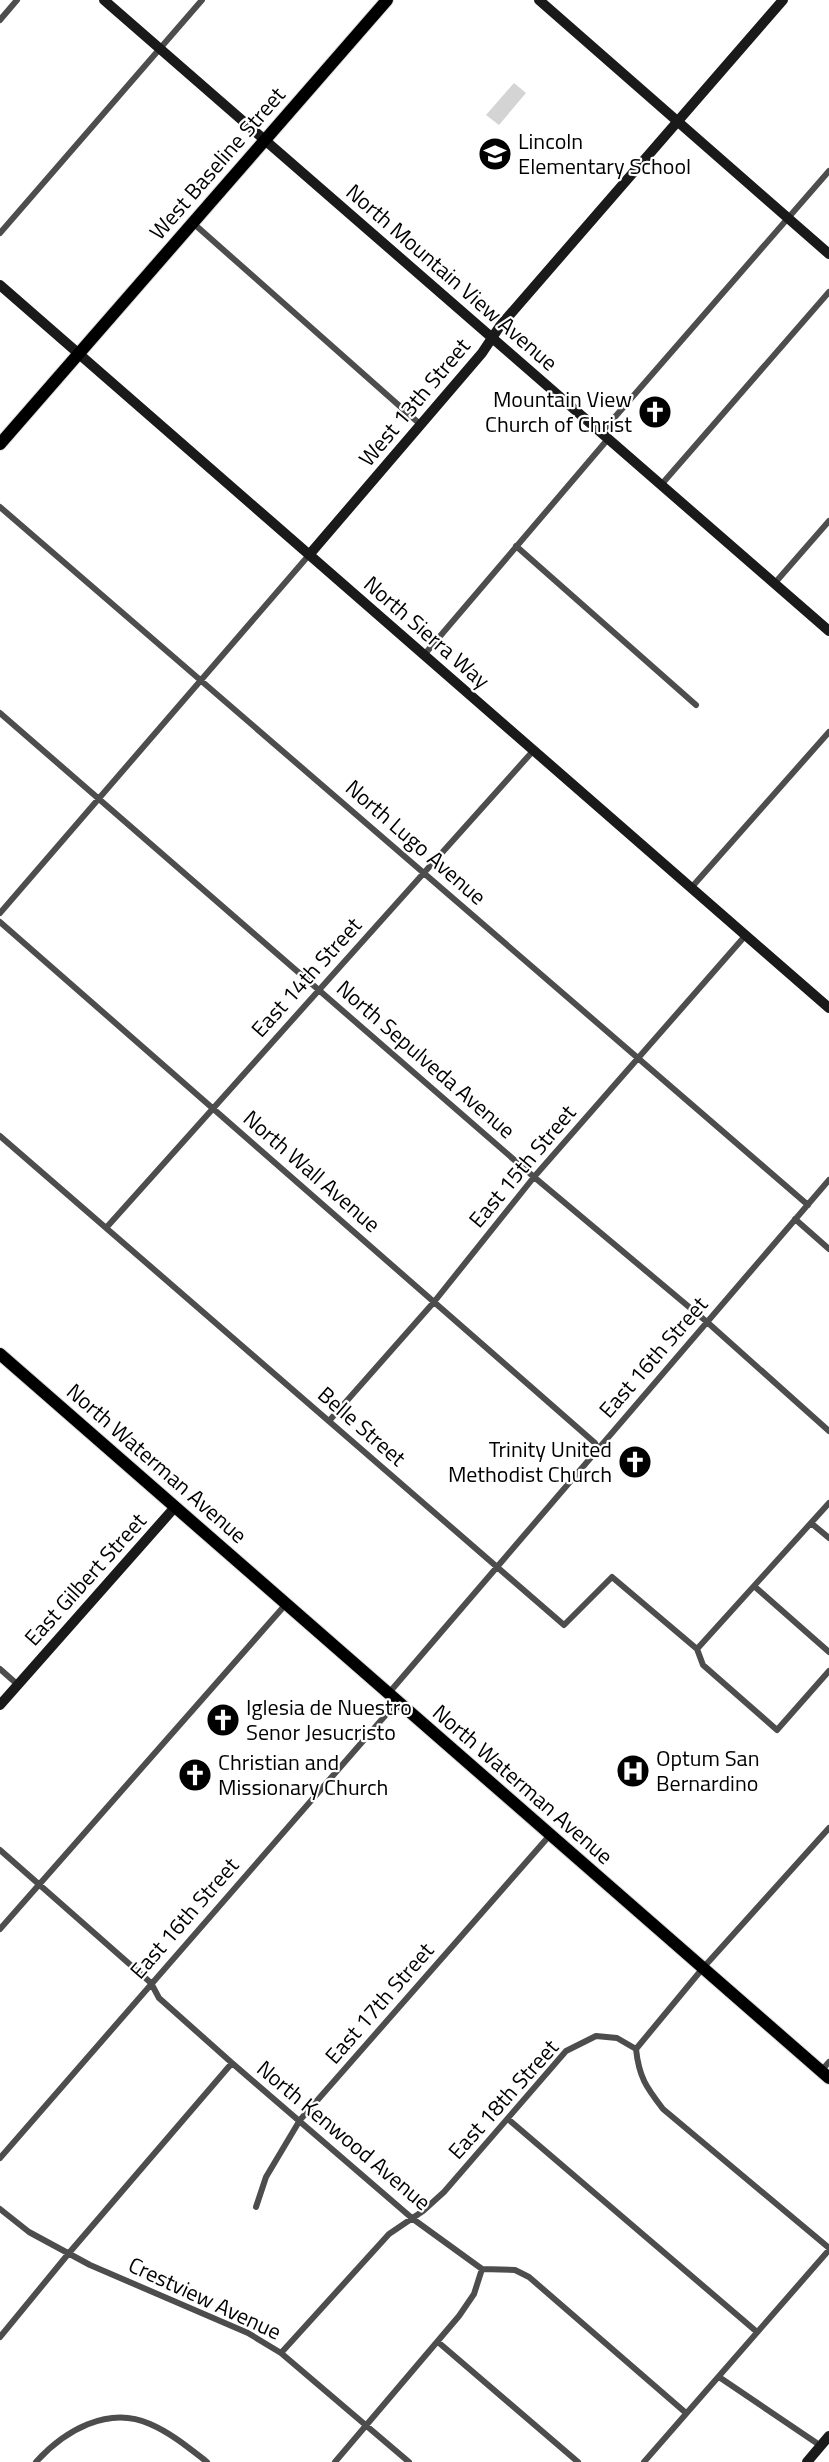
<svg xmlns="http://www.w3.org/2000/svg" width="829" height="2462" font-family="'Titillium Web',sans-serif">
	<style>
		.green { fill: #d4d4d4 }
		.lines { fill: none; stroke-linecap: round; stroke-linejoin: round }
		.primary-casing { stroke: #dbdbdb; stroke-width: 14 }
		.street { stroke: #4d4d4d; stroke-width: 6 }
		.secondary { stroke: #1a1a1a; stroke-width: 10 }
		.primary { stroke: #000; stroke-width: 12 }
		.labels { text-anchor: middle; dominant-baseline: central; stroke-width: 4.5; stroke-linejoin: round; paint-order: stroke }
		.poi-label { font-size: 22px; fill: #000; stroke: #fff; text-anchor: start }
		.street-label { font-size: 22px; fill: #000; stroke: #fff }
	</style>
	<rect width="100%" height="100%" fill="#fff"/>
	<path class="green" d="M 514,83 L 526,93 L 499,125 L 486,115 Z"/>
	<g class="lines">
		<defs>
			<path id="primary" d="M 0,444 L 387,0
				M 0,1354 L 829,2078"/>
		</defs>
		<use href="#primary" class="primary-casing"/>
		<path class="street" d="M 0,20 L 17,0
			M 193,223 L 421,425
			M 0,233 L 202,0
			M 601,433 L 829,171
			M 661,485 L 829,292
			M 0,507 L 808,1205
			M 516,546 L 696,705
			M 774,584 L 829,521
			M 424,655 L 608,439
			M 0,713 L 534,1177 L 707,1322 L 829,1431
			M 691,888 L 829,732
			M 0,913 L 309,555
			M 0,922 L 595,1443 L 598,1449
			M 0,1136 L 564,1625 L 612,1577 L 697,1649
			M 795,1219 L 829,1249
			M 106,1228 L 533,751
			M 329,1421 L 434,1302 L 534,1177 L 745,936
			M 811,1523 L 829,1538
			M 754,1586 L 829,1652
			M 697,1649 L 829,1503
			M 697,1649 L 703,1665 L 777,1730 L 829,1671
			M 0,1669 L 17,1684
			M 388,1694 L 829,1180
			M 0,1850 L 151,1983 L 159,1998 L 232,2063 L 413,2219 L 482,2269 L 515,2270 L 529,2277 L 686,2413
			M 0,1929 L 286,1604
			M 636,2049 C 639,2077 646,2087 663,2109 L 829,2248
			M 821,2071 L 829,2062
			M 508,2119 L 757,2332
			M 0,2158 L 397,1702
			M 256,2207 L 266,2177 L 300,2120 L 550,1835
			M 0,2209 L 29,2232 L 90,2265 L 248,2333 L 281,2353 L 409,2462
			M 0,2337 L 69,2253 L 232,2063
			M 438,2342 L 578,2462
			M 281,2353 L 389,2234 L 423,2211 L 444,2192 L 566,2051 L 596,2036 L 617,2038 L 636,2049 L 703,1968 L 829,1828
			M 719,2377 L 821,2446
			M 36,2462 C 64,2431 108,2405 150,2424 C 171,2433 189,2448 207,2462
			M 335,2462 L 459,2316 L 474,2294 L 482,2269
			M 644,2462 L 829,2250"/>
		<path class="secondary" d="M 104,0 L 829,631
			M 539,0 L 829,254
			M 0,285 L 829,1008
			M 309,555 L 482,353 L 500,326 L 783,0
			M 0,1705 L 175,1507
			M 807,2462 L 829,2436"/>
		<use href="#primary" class="primary"/>
	</g>
	<defs>
		<symbol id="school-disc" viewBox="-11 -11 22 22"><circle r="9.5" fill="#000" stroke="#fff"/><path d="M0-5L7-2L0 1L-7-2ZM-4 1L0 2.5L4 1V4Q0 6-4 4Z" fill="#fff"/></symbol>
		<symbol id="church-disc" viewBox="-11 -11 22 22"><circle r="9.5" fill="#000" stroke="#fff"/><path d="M-1.2-6h2.4v3.5h3.3v2.4h-3.3V6h-2.4V-.1h-3.3v-2.4h3.3Z" fill="#fff"/></symbol>
		<symbol id="hospital-disc" viewBox="-11 -11 22 22"><circle r="9.5" fill="#000" stroke="#fff"/><path d="M-5-5h3v3.5h4V-5h3V5h-3V1.5h-4V5h-3Z" fill="#fff"/></symbol>
	</defs>
	<g fill-rule="evenodd">
		<use href="#school-disc" x="476" y="135" width="38" height="38"/>
		<use href="#church-disc" x="636" y="393" width="38" height="38"/>
		<use href="#church-disc" x="616" y="1443" width="38" height="38"/>
		<use href="#church-disc" x="204" y="1701" width="38" height="38"/>
		<use href="#hospital-disc" x="614" y="1752" width="38" height="38"/>
		<use href="#church-disc" x="176" y="1756" width="38" height="38"/>
	</g>
	<g class="labels">
		<g class="poi-label">
			<text x="518" y="141">Lincoln<tspan x="518" dy="25">Elementary School</tspan></text>
			<text x="632" y="399" text-anchor="end">Mountain View<tspan x="632" dy="25">Church of Christ</tspan></text>
			<text x="612" y="1449" text-anchor="end">Trinity United<tspan x="612" dy="25">Methodist Church</tspan></text>
			<text x="246" y="1707">Iglesia de Nuestro<tspan x="246" dy="25">Senor Jesucristo</tspan></text>
			<text x="656" y="1758">Optum San<tspan x="656" dy="25">Bernardino</tspan></text>
			<text x="218" y="1762">Christian and<tspan x="218" dy="25">Missionary Church</tspan></text>
		</g>
		<g class="street-label">
			<text transform="translate(217 163) rotate(-49)">West Baseline Street</text>
			<text transform="translate(452 277) rotate(41)">North Mountain View Avenue</text>
			<text transform="translate(414 402) rotate(-50)">West 13th Street</text>
			<text transform="translate(427 632) rotate(41)">North Sierra Way</text>
			<text transform="translate(416 842) rotate(41)">North Lugo Avenue</text>
			<text transform="translate(306 977) rotate(-48)">East 14th Street</text>
			<text transform="translate(426 1059) rotate(41)">North Sepulveda Avenue</text>
			<text transform="translate(522 1166) rotate(-50)">East 15th Street</text>
			<text transform="translate(312 1171) rotate(41)">North Wall Avenue</text>
			<text transform="translate(653 1357) rotate(-49)">East 16th Street</text>
			<text transform="translate(362 1426) rotate(41)">Belle Street</text>
			<text transform="translate(157 1463) rotate(41)">North Waterman Avenue</text>
			<text transform="translate(85 1579) rotate(-48)">East Gilbert Street</text>
			<text transform="translate(523 1784) rotate(41)">North Waterman Avenue</text>
			<text transform="translate(184 1918) rotate(-49)">East 16th Street</text>
			<text transform="translate(379 2003) rotate(-49)">East 17th Street</text>
			<text transform="translate(503 2099) rotate(-48)">East 18th Street</text>
			<text transform="translate(344 2135) rotate(40)">North Kenwood Avenue</text>
			<text transform="translate(205 2298) rotate(25)">Crestview Avenue</text>
		</g>
	</g>
</svg>
